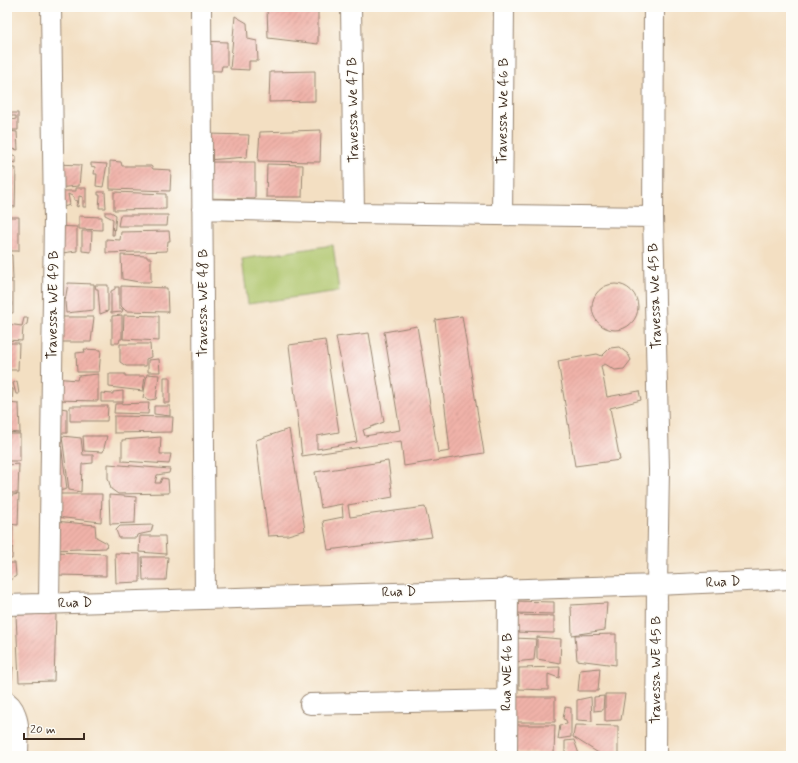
<svg xmlns="http://www.w3.org/2000/svg" width="798" height="763" font-family="Mynerve,sans-serif">
	<style>
		.green { fill: #aec56a; stroke: #747844 }
		.building { fill: url(#building-hatch) }
		.lines { fill: none; stroke-linecap: round; stroke-linejoin: round }
		.minor-casing { stroke: #978470; stroke-width: 22 }
		.minor { stroke: #fff; stroke-width: 20 }
		.labels { text-anchor: middle; dominant-baseline: central; stroke-width: 3; stroke-linejoin: round; paint-order: stroke }
		.street-label { font-size: 14px; fill: #3b2a1e; stroke: #fdfcf7 }
	</style>
	<defs>
		<pattern id="building-hatch" width="6" height="6" patternUnits="userSpaceOnUse"><rect width="6" height="6" fill="#f0b2a9"/><path d="M-1 1l2-2M0 6l6-6M5 7l2-2" fill="none" stroke="#cf9991"/></pattern>
	</defs>
	<rect width="100%" height="100%" fill="#fdfcf7"/>
	<filter id="ink" filterUnits="userSpaceOnUse"><feTurbulence type="fractalNoise" baseFrequency=".025" numOctaves="2"/><feDisplacementMap in="SourceGraphic" scale="8" xChannelSelector="R" yChannelSelector="G"/><feConvolveMatrix kernelMatrix="1 2 1 2 8 2 1 2 1" color-interpolation-filters="sRGB"/></filter>
	<filter id="wash" filterUnits="userSpaceOnUse"><feTurbulence type="fractalNoise" baseFrequency=".012" numOctaves="4" result="noise"/><feDisplacementMap in="SourceGraphic" scale="16" xChannelSelector="R" yChannelSelector="G"/><feGaussianBlur stdDeviation="0.9" result="paint"/><feColorMatrix in="noise" values="0 0 0 0 0 0 0 0 0 0 0 0 0 0 0 0 0 1.4 0 .05"/><feComposite in="paint" operator="in"/></filter>
	<g filter="url(#wash)">
		<rect width="100%" height="100%" fill="#f3dfc2"/>
		<path class="green" d="M 333,245 L 339,291 L 248,304 L 242,259 Z"/>
		<g id="blocks">
			<path class="building" d="M 267,7 L 318,9 L 318,44 L 268,38 Z
				M 235,16 L 247,23 L 248,39 L 257,41 L 258,61 L 249,61 L 249,70 L 230,69 Z
				M 201,41 L 227,42 L 227,66 L 222,66 L 221,71 L 197,70 Z
				M 315,71 L 315,101 L 269,102 L 270,72 Z
				M 10,113 L 18,113 L 18,130 L 10,130 L 11,120 L 16,119 L 16,116 L 10,116 Z
				M 321,130 L 320,162 L 258,161 L 260,132 Z
				M 7,131 L 17,132 L 18,150 L 7,148 Z
				M 208,134 L 249,135 L 247,157 L 207,160 Z
				M 7,150 L 10,154 L 16,156 L 16,163 L 7,161 Z
				M 110,161 L 121,162 L 122,166 L 151,166 L 153,169 L 171,170 L 170,191 L 110,189 Z
				M 196,162 L 255,162 L 255,199 L 195,198 Z
				M 91,163 L 107,164 L 103,187 L 96,186 L 97,174 L 94,174 L 95,167 L 91,166 Z
				M 55,164 L 81,165 L 79,186 L 55,188 Z
				M 267,164 L 303,165 L 302,197 L 266,197 Z
				M 7,168 L 16,168 L 15,207 L 7,206 Z
				M 76,188 L 86,188 L 86,207 L 83,207 L 83,197 L 79,196 L 78,207 L 76,206 L 78,201 L 74,200 L 74,197 L 68,194 L 70,205 L 63,207 L 63,191 L 76,191 Z
				M 98,192 L 105,192 L 106,208 L 99,208 L 100,195 L 98,195 Z
				M 114,192 L 166,194 L 166,209 L 114,210 Z
				M 105,212 L 111,212 L 116,215 L 114,235 L 112,235 L 113,219 L 105,215 Z
				M 120,215 L 168,215 L 167,226 L 118,226 Z
				M 79,216 L 102,217 L 102,230 L 79,229 Z
				M 7,217 L 19,217 L 19,251 L 7,251 Z
				M 56,226 L 77,227 L 77,251 L 55,254 Z
				M 82,231 L 92,231 L 91,252 L 82,251 Z
				M 169,231 L 170,241 L 168,241 L 167,251 L 106,253 L 106,239 L 120,240 L 121,232 Z
				M 7,255 L 12,255 L 13,280 L 7,280 Z
				M 121,255 L 147,256 L 147,258 L 151,258 L 151,282 L 139,282 L 122,279 Z
				M 7,282 L 13,282 L 13,313 L 7,313 Z
				M 68,283 L 94,284 L 94,310 L 66,313 L 65,301 Z
				M592 307a23 23 0 1 1 46 0a23 23 0 1 1-46 0Z
				M 95,285 L 108,285 L 108,311 L 100,314 L 98,289 L 96,289 Z
				M 121,286 L 167,288 L 168,312 L 126,311 L 121,306 Z
				M 115,287 L 119,287 L 119,309 L 123,309 L 122,312 L 111,313 L 111,291 L 115,289 Z
				M 122,315 L 122,339 L 120,339 L 119,343 L 112,343 L 112,316 Z
				M 124,315 L 159,316 L 159,341 L 123,339 Z
				M 462,316 L 484,453 L 404,466 L 401,441 L 302,456 L 289,345 L 325,340 L 339,432 L 317,436 L 317,449 L 357,442 L 336,337 L 369,333 L 384,422 L 363,430 L 365,436 L 400,430 L 384,332 L 417,326 L 438,453 L 450,451 L 435,320 Z
				M 61,317 L 94,317 L 91,342 L 61,342 Z
				M 24,318 L 28,318 L 27,324 L 23,327 L 22,341 L 7,340 L 7,324 L 22,326 Z
				M 7,343 L 19,343 L 18,370 L 7,370 Z
				M 120,344 L 150,344 L 151,357 L 146,359 L 146,366 L 126,366 L 120,362 Z
				M 619,347 L 628,354 L 631,360 L 624,369 L 615,370 L 605,364 L 601,366 L 607,397 L 639,391 L 641,400 L 610,408 L 620,460 L 575,466 L 558,361 L 597,354 L 602,356 L 610,348 Z
				M 84,349 L 101,350 L 99,372 L 77,372 L 76,353 L 85,352 Z
				M 159,359 L 160,372 L 148,372 L 148,360 Z
				M 98,374 L 98,401 L 54,400 L 54,378 L 77,380 L 78,376 Z
				M 109,374 L 125,374 L 125,376 L 145,376 L 143,391 L 109,387 Z
				M 147,374 L 159,375 L 156,399 L 150,400 L 143,398 Z
				M 164,377 L 170,377 L 170,403 L 164,403 Z
				M 17,381 L 19,394 L 16,394 L 13,383 Z
				M 7,388 L 13,389 L 12,402 L 7,401 Z
				M 123,391 L 123,402 L 101,402 L 101,393 L 113,394 L 113,392 Z
				M 7,403 L 19,404 L 20,433 L 7,432 Z
				M 149,403 L 148,414 L 114,413 L 115,404 Z
				M 70,406 L 108,406 L 107,421 L 70,421 Z
				M 154,406 L 170,406 L 170,416 L 154,414 Z
				M 54,407 L 67,409 L 67,433 L 60,433 L 60,437 L 67,489 L 59,491 Z
				M 114,416 L 173,417 L 172,432 L 114,433 Z
				M 289,429 L 305,530 L 288,535 L 268,536 L 256,440 Z
				M 7,434 L 20,434 L 20,461 L 7,461 Z
				M 62,436 L 81,438 L 83,455 L 93,455 L 93,463 L 82,464 L 81,492 L 69,490 Z
				M 83,436 L 107,436 L 103,452 L 84,451 Z
				M 161,437 L 160,454 L 171,454 L 169,464 L 122,461 L 122,440 Z
				M 388,461 L 393,497 L 348,505 L 350,517 L 425,507 L 432,537 L 328,550 L 323,521 L 343,517 L 342,504 L 321,508 L 315,472 Z
				M 19,464 L 18,493 L 7,493 L 7,465 Z
				M 108,464 L 170,469 L 169,473 L 157,475 L 155,483 L 160,483 L 162,478 L 168,479 L 169,493 L 118,494 L 111,489 L 108,478 Z
				M 19,494 L 18,525 L 7,524 L 7,496 Z
				M 55,494 L 102,494 L 101,522 L 56,517 Z
				M 109,495 L 136,497 L 135,523 L 110,524 Z
				M 55,521 L 95,525 L 96,537 L 107,543 L 106,548 L 53,550 Z
				M 7,525 L 13,526 L 12,559 L 7,559 Z
				M 153,525 L 151,532 L 137,535 L 136,538 L 119,538 L 116,530 L 120,526 Z
				M 140,536 L 165,536 L 166,554 L 139,552 Z
				M 55,552 L 106,554 L 106,576 L 56,575 Z
				M 115,553 L 140,554 L 140,582 L 116,583 Z
				M 142,557 L 168,557 L 166,580 L 143,580 Z
				M 7,563 L 15,563 L 16,576 L 7,582 Z
				M 513,601 L 554,602 L 554,614 L 513,613 Z
				M 607,603 L 605,630 L 572,635 L 571,605 Z
				M 56,614 L 54,681 L 19,682 L 16,615 Z
				M 513,615 L 554,616 L 554,633 L 512,632 Z
				M 616,634 L 616,665 L 577,660 L 575,635 Z
				M 537,637 L 561,639 L 560,663 L 537,659 Z
				M 514,638 L 536,639 L 534,660 L 513,662 Z
				M 13,667 L 11,685 L 7,685 L 7,668 Z
				M 560,667 L 559,678 L 548,674 L 548,690 L 519,689 L 519,668 Z
				M 600,668 L 598,691 L 578,691 L 580,670 Z
				M 605,694 L 625,694 L 621,720 L 605,721 Z
				M 604,696 L 603,710 L 594,711 L 594,697 Z
				M 511,697 L 555,697 L 555,722 L 511,722 Z
				M 591,697 L 592,721 L 577,720 L 577,700 Z
				M 565,707 L 571,708 L 571,737 L 558,739 L 560,725 L 567,724 L 566,720 L 563,719 Z
				M 510,725 L 555,725 L 554,754 L 510,752 Z
				M 575,725 L 618,726 L 618,754 L 600,754 L 573,737 Z
				M 574,740 L 579,754 L 565,753 L 565,741 Z"/>
		</g>
	</g>
	<g filter="url(#ink)">
		<use href="#blocks" fill-opacity="0" stroke="#978470" stroke-width="1"/>
		<g class="lines">
			<defs>
				<path id="minor" d="M 201,7 L 205,598
					M 351,7 L 354,213
					M 654,7 L 653,217 L 659,470 L 657,585 L 656,756
					M 202,209 L 354,213 L 653,217
					M 502,215 L 504,7
					M 49,604 L 54,219 L 51,7
					M 7,605 L 657,585 L 791,579
					M 7,702 C 22,713 18,740 18,756
					M 310,704 L 507,700
					M 507,756 L 508,588"/>
			</defs>
			<use href="#minor" class="minor-casing"/>
			<use href="#minor" class="minor"/>
		</g>
	</g>
	<g class="labels">
		<g class="street-label">
			<text transform="translate(353 110) rotate(-91)">Travessa We 47 B</text>
			<text transform="translate(503 111) rotate(-89)">Travessa We 46 B</text>
			<text transform="translate(655 296) rotate(-92)">Travessa We 45 B</text>
			<text transform="translate(203 303) rotate(-90)">Travessa WE 48 B</text>
			<text transform="translate(53 305) rotate(-89)">Travessa WE 49 B</text>
			<text transform="translate(723 582) rotate(-3)">Rua D</text>
			<text transform="translate(399 592) rotate(-2)">Rua D</text>
			<text transform="translate(75 603) rotate(-2)">Rua D</text>
			<text transform="translate(656 670) rotate(-90)">Travessa WE 45 B</text>
			<text transform="translate(507 672) rotate(-89)">Rua WE 46 B</text>
		</g>
	</g>
	<rect width="798" height="763" fill="none" stroke="#fdfcf7" stroke-width="24"/>
	<path d="M24 733v6h60v-6" fill="none" stroke="#3b2a1e" stroke-width="2"/>
	<text x="30" y="733" font-size="12" fill="#3b2a1e" stroke="#fdfcf7" stroke-width="3" paint-order="stroke">20 m</text>
</svg>
